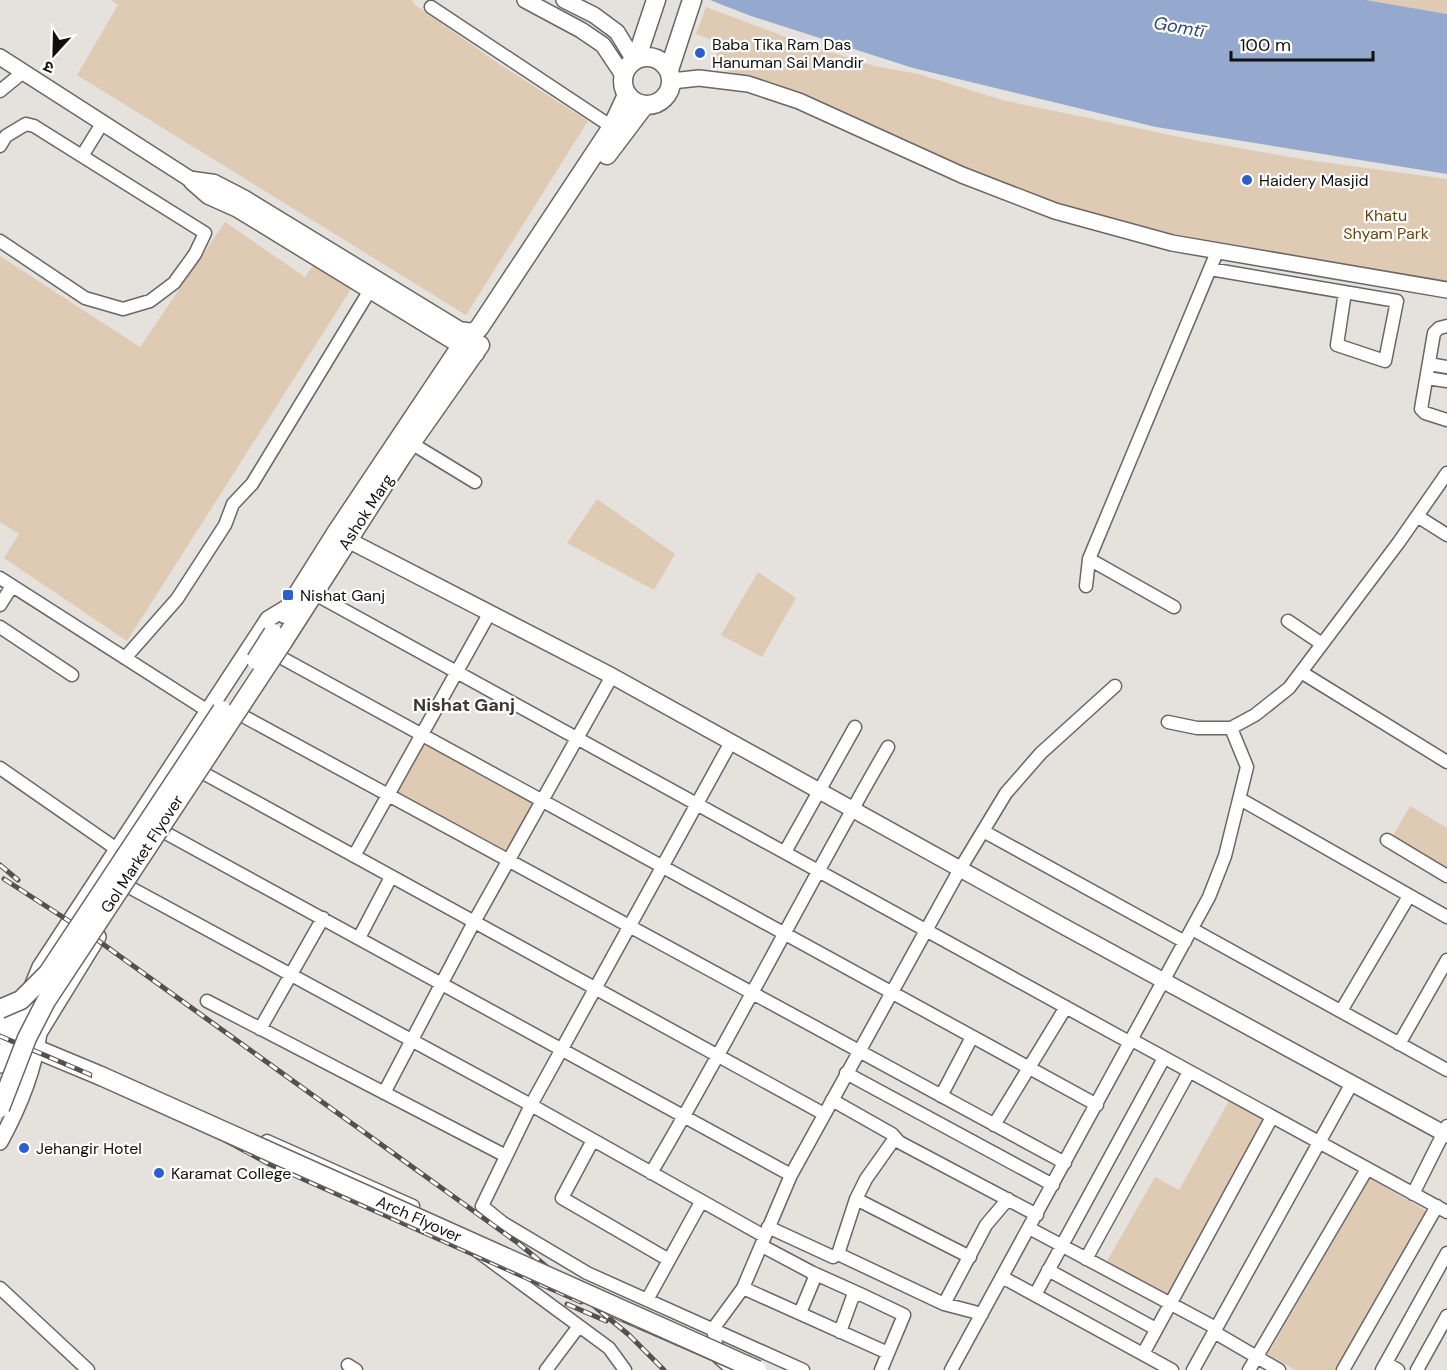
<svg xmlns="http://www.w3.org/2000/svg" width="1447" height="1370" font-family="'DM Sans','Noto Sans Devanagari',sans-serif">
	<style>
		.green { fill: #dfcab4 }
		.water { fill: #95a9cf }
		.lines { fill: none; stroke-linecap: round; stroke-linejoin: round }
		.minor-casing { stroke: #6a6663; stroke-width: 15 }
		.tertiary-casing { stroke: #6a6663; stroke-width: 18 }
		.primary-casing { stroke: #6a6663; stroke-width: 21 }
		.minor { stroke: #fff; stroke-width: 12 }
		.tertiary { stroke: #fff; stroke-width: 15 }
		.primary { stroke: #fff; stroke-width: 18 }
		.rail-casing { stroke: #53514e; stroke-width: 5 }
		.rail { stroke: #fff; stroke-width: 3; stroke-dasharray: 9; stroke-linecap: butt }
		.primary-bridge-casing { stroke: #6a6663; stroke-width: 21; stroke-linecap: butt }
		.primary-bridge { stroke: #fff; stroke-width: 18 }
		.poi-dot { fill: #2a5fcd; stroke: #fff; stroke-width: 2 }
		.labels { text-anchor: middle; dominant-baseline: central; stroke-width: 4.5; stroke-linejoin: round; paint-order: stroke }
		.poi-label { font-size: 16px; fill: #11100e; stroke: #fff; text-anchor: start }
		.park-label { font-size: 16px; fill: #6d4507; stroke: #fff }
		.street-label { font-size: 16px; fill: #11100e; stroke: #fff }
		.water-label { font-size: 18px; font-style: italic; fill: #2f4879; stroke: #fff }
		.neighbourhood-label { font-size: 18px; font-weight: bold; fill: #3b3835; stroke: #fff }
	</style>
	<rect width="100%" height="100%" fill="#e5e1dd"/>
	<path class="green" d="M 111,0 L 412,0 L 415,5 L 502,66 L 588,121 L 466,315 L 77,75 L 118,5 Z
		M 1366,0 L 1447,0 L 1447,14 Z
		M 706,7 L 794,40 L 874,66 L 918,74 L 1002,100 L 1194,140 L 1307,160 L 1447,179 L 1447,286 L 1215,249 L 1053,207 L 766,84 L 712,66 L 720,43 L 696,34 Z
		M 225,222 L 305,277 L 313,266 L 351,289 L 127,641 L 4,558 L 19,534 L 0,522 L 0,256 L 140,347 Z
		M 597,499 L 675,554 L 654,590 L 567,543 Z
		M 758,572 L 796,598 L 762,657 L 721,635 Z
		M 422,743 L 536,805 L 509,855 L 395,792 Z
		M 1410,806 L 1447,828 L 1447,872 L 1391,839 Z
		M 1230,1099 L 1266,1119 L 1167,1295 L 1107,1261 L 1155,1177 L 1179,1190 Z
		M 1370,1178 L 1428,1212 L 1337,1370 L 1295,1370 L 1268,1354 Z"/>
	<path class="water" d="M 710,0 L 1366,0 L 1447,14 L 1447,174 L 1156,127 L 913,68 L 751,16 Z"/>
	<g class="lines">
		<defs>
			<path id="minor" d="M 431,7 L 612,127
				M 0,91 L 22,73
				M 0,146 L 6,136 L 26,124 L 34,126 L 205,233 L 195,254 L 174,283 L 150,301 L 123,309 L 85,298 L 0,241
				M 82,156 L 103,122
				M 1210,269 L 1397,301 L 1385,361 L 1337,345 L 1345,292
				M 1447,326 L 1439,328 L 1434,333 L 1421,409 L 1425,413 L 1447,420
				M 1429,364 L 1447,367
				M 1427,378 L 1447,381
				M 411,443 L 475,482
				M 1417,516 L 1447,535
				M 1089,559 L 1174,607
				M 0,578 L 208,711
				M 1086,586 L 1089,559 L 1217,252
				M 313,593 L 1131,1043
				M 0,605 L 12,586
				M 1288,621 L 1322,644
				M 0,627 L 72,675
				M 125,658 L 177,599 L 225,525 L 233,504 L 252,484 L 370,290
				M 282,658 L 1097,1105
				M 1301,672 L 1447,762
				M 243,716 L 1065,1163
				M 1168,722 L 1197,728 L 1231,728 L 1255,715 L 1289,688 L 1399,542 L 1447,473
				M 731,742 L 531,1105 L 482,1206 L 503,1223 L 587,1273 L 803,1370
				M 0,768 L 118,850
				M 205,774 L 824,1114
				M 1240,799 L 1447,917
				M 153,826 L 791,1175
				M 983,831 L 1185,942
				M 1387,840 L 1447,876
				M 785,852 L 855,727
				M 354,856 L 489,614
				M 118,881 L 531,1105 L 764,1236
				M 1192,929 L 1447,1070
				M 359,938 L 391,877
				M 207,1001 L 506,1156
				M 1341,1011 L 1409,896
				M 260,1029 L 323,918
				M 1132,1040 L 1447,1212
				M 1399,1044 L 1447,960
				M 846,1073 L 1053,1185
				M 384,1093 L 474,922 L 612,676
				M 941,1096 L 972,1037
				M 832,1100 L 892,1134 L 899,1142 L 1037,1215
				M 994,1125 L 1066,1007
				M 593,1140 L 562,1198 L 669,1260
				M 267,1141 L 413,1206
				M 651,1173 C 734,1033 806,888 888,747
				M 1413,1194 L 1447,1126
				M 856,1199 L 970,1257
				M 768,1227 L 833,1257 L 838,1254 L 944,1304 L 982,1314
				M 1029,1228 L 1216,1328
				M 762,1246 L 811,1272 L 815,1277 L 800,1313
				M 476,1250 L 609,1348 L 625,1370
				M 838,1254 L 856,1199 L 866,1179 L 895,1138
				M 1086,1259 L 1189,1072
				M 1048,1270 L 1156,1329
				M 811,1272 L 860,1294
				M 1002,1277 L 1172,1370
				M 0,1288 L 88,1370
				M 743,1288 L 888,1353
				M 1035,1295 L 1164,1058
				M 647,1300 L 701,1202
				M 944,1304 L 986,1225 L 1008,1199
				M 840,1332 L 853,1296 L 860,1294 L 904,1315 L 881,1370
				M 1214,1332 L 1279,1370
				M 1143,1354 L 1272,1117
				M 1386,1363 L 1398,1370
				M 348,1365 L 356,1370
				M 546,1370 L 579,1326
				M 733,1370 L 719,1358 L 713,1329 L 743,1288 L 791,1175 L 960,869 L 1006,793 L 1041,753 L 1115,686
				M 951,1370 L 1209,897 L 1225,856 L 1247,767 L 1231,728
				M 1193,1370 L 1352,1083
				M 1249,1370 L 1367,1169
				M 1343,1370 L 1437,1206
				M 1382,1370 L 1447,1253
				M 1417,1370 L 1447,1316"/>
			<path id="tertiary" d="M 525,0 L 581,30 L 603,45 L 623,75
				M 564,0 L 594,15 L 617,32 L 634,60
				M 0,57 L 193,181
				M 672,81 L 699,78 L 748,84 L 799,101 L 962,175 L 1055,211 L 1172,243 L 1447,290
				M 348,540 L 612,676 L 1063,926 L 1447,1135
				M 0,1018 L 25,1028
				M 0,1065 L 40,967 L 268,619 L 291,605
				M 0,1142 C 18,1109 34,1070 39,1033 L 98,937"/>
			<path id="primary" d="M623 81a24 24 0 1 1 48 0a24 24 0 1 1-48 0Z
				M 639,58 L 640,48 L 656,0
				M 669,70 L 692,0
				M 607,155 L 644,106
				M 475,353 L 238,208 L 209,195 L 193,181 L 214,184 L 243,199 L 459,331 L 473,333 L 479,328 L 612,127 L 627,95
				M 285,614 L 336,533 L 461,346
				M 284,640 L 402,456 L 480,345
				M 0,1034 L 101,1076"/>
		</defs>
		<use href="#minor" class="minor-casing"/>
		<use href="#tertiary" class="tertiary-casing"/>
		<use href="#primary" class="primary-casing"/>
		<use href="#minor" class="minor"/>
		<use href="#tertiary" class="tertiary"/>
		<use href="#primary" class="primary"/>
		<defs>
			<path id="rail" d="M 0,865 L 18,880
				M 4,879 L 89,934 L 518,1243 L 629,1335 L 664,1370
				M 0,1036 L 154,1102 L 269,1164 L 581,1302
				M 567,1304 L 606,1321
				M 614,1316 L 738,1370"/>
		</defs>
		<use href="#rail" class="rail-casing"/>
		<use href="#rail" class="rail"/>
		<defs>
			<path id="primary-bridge" d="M 256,660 L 273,633
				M 0,1009 L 21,1000 L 48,973 L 222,710
				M 101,1076 L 757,1370
				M 0,1108 L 27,1038 L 46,1001 L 284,640"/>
		</defs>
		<use href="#primary-bridge" class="primary-bridge-casing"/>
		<use href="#primary-bridge" class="primary-bridge"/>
	</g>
	<g class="poi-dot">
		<circle cx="700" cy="53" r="6"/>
		<circle cx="1247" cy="180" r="6"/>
		<rect x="282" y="589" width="12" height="12" rx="3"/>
		<circle cx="24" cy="1148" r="6"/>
		<circle cx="159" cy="1173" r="6"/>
	</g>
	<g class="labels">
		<g class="poi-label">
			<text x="712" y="44">Baba Tika Ram Das<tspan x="712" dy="18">Hanuman Sai Mandir</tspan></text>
			<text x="1259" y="180">Haidery Masjid</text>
			<text x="300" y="595">Nishat Ganj</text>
			<text x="36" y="1148">Jehangir Hotel</text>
			<text x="171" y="1173">Karamat College</text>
		</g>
		<g class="park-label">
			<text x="1386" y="215">Khatu<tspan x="1386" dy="18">Shyam Park</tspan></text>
		</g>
		<g class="street-label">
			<text transform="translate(366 512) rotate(-57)">Ashok Marg</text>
			<text transform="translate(142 854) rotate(-57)">Gol Market Flyover</text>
			<text transform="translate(419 1219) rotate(24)">Arch Flyover</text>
		</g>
		<g class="water-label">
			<text transform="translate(1179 27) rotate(10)">Gomtī</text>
		</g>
		<g class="neighbourhood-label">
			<text x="464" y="705">Nishat Ganj</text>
		</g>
	</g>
	<g transform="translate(54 54) rotate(202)" stroke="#ffffff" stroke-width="4.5" paint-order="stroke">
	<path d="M0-4.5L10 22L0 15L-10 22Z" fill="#11100e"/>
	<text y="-9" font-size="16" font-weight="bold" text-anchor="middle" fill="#11100e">उ</text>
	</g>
	<path d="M1231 51v9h142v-9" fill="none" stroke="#11100e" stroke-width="3"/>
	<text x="1240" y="51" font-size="18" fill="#11100e" stroke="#ffffff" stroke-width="4.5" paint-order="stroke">100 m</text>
</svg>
